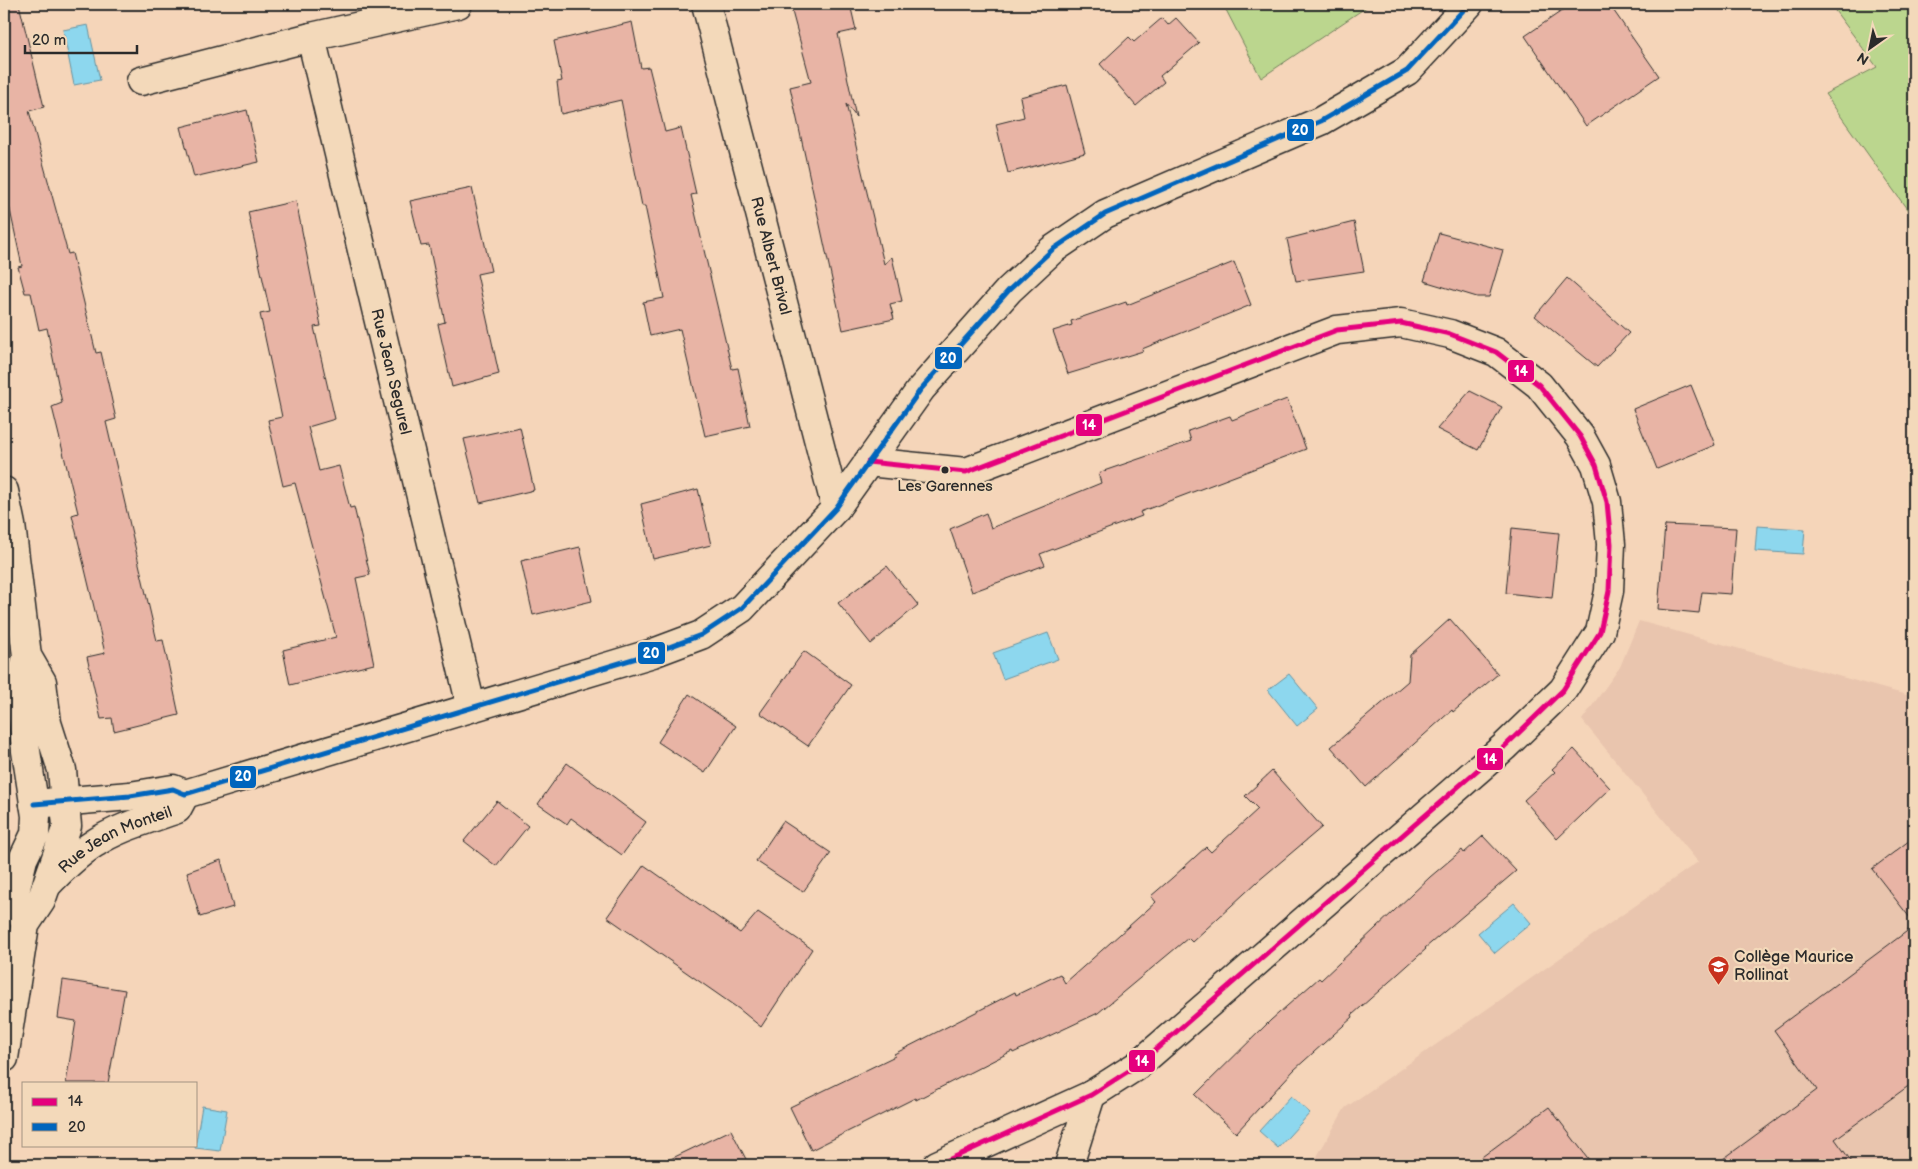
<svg xmlns="http://www.w3.org/2000/svg" width="1918" height="1169" font-family="'Balsamiq Sans',sans-serif">
	<style>
		.built { fill: #e9c5ae }
		.green { fill: #bbd68e; stroke: #73805c }
		.water { fill: #8dd7ee; stroke: #6692a0 }
		.building { fill: #e8b4a5; stroke: #2b2b2b }
		.lines { fill: none; stroke-linecap: round; stroke-linejoin: round }
		.minor-casing { stroke: #2b2b2b; stroke-width: 31 }
		.tertiary-casing { stroke: #2b2b2b; stroke-width: 31 }
		.minor { stroke: #f3d9ba; stroke-width: 28 }
		.tertiary { stroke: #f3d9ba; stroke-width: 28 }
		.bus-1-casing { stroke: #f3d9ba; stroke-width: 9 }
		.bus-2-casing { stroke: #f3d9ba; stroke-width: 9 }
		.bus-1 { stroke: #e5007d; stroke-width: 5 }
		.bus-2 { stroke: #0065bd; stroke-width: 5 }
		.bus-dot { fill: #2b2b2b; stroke: #f3d9ba; stroke-width: 2 }
		.labels { text-anchor: middle; dominant-baseline: central; stroke-width: 4.5; stroke-linejoin: round; paint-order: stroke }
		.bus-label { font-size: 15px; fill: #2b2b2b; stroke: #f3d9ba }
		.street-label { font-size: 16px; fill: #2b2b2b; stroke: #f3d9ba }
		.poi-label { font-size: 16px; fill: #2b2b2b; stroke: #f3d9ba; text-anchor: start }
		.line-badge { stroke: #f3d9ba; stroke-width: 2 }
		.badge-label { font-size: 14px; text-anchor: middle; font-weight: bold; fill: #fff }
	</style>
	<rect width="100%" height="100%" fill="#f5d5b9"/>
	<filter id="ink" filterUnits="userSpaceOnUse"><feTurbulence type="fractalNoise" baseFrequency=".02" numOctaves="2"/><feDisplacementMap in="SourceGraphic" scale="10" xChannelSelector="R" yChannelSelector="G"/><feConvolveMatrix kernelMatrix="1 2 1 2 8 2 1 2 1" color-interpolation-filters="sRGB"/></filter>
	<g filter="url(#ink)">
		<path class="built" d="M 1639,621 L 1914,697 L 1914,1165 L 1312,1165 L 1345,1108 L 1698,862 L 1582,720 L 1620,667 Z"/>
		<path class="green" d="M 1223,4 L 1371,4 L 1261,78 Z
			M 1830,4 L 1914,4 L 1914,219 L 1825,94 L 1877,67 Z"/>
		<path class="water" d="M 88,25 L 100,80 L 74,85 L 63,30 Z
			M 1757,526 L 1805,529 L 1803,554 L 1755,551 Z
			M 1048,633 L 1058,659 L 1003,679 L 993,653 Z
			M 1289,674 L 1318,709 L 1297,726 L 1268,690 Z
			M 1514,903 L 1531,923 L 1495,953 L 1478,933 Z
			M 1291,1096 L 1310,1113 L 1278,1148 L 1259,1131 Z
			M 202,1106 L 227,1110 L 220,1151 L 195,1148 Z"/>
		<path class="building" d="M 4,4 L 19,4 L 44,107 L 29,111 L 68,254 L 72,253 L 96,353 L 101,352 L 116,419 L 106,422 L 157,641 L 163,640 L 179,715 L 114,731 L 112,718 L 101,719 L 87,657 L 105,653 L 72,515 L 78,513 L 52,407 L 62,403 L 47,328 L 39,330 L 31,293 L 25,293 L 18,267 L 22,266 L 4,182 Z
			M 790,4 L 850,4 L 856,30 L 838,34 L 856,117 L 846,104 L 884,264 L 892,257 L 902,301 L 890,304 L 894,319 L 843,330 L 790,87 L 811,82 Z
			M 1572,4 L 1609,4 L 1659,76 L 1586,126 L 1525,36 Z
			M 1162,18 L 1168,25 L 1176,18 L 1199,43 L 1160,76 L 1164,82 L 1136,106 L 1100,64 L 1129,37 L 1134,42 Z
			M 632,22 L 641,68 L 649,67 L 665,132 L 681,128 L 696,194 L 691,195 L 732,369 L 738,368 L 750,426 L 705,436 L 680,329 L 650,336 L 643,302 L 664,298 L 645,206 L 642,206 L 621,100 L 561,114 L 557,82 L 562,81 L 554,41 Z
			M 1067,85 L 1085,153 L 1008,173 L 996,124 L 1024,117 L 1020,97 Z
			M 247,110 L 259,162 L 194,177 L 181,127 Z
			M 472,188 L 491,271 L 477,274 L 499,374 L 452,387 L 438,324 L 445,322 L 429,245 L 421,246 L 410,201 Z
			M 296,201 L 321,326 L 314,327 L 335,419 L 308,427 L 319,471 L 339,466 L 350,508 L 354,507 L 370,575 L 356,578 L 374,664 L 290,685 L 283,650 L 336,637 L 295,483 L 283,486 L 268,420 L 282,417 L 260,314 L 270,312 L 248,212 Z
			M 1354,222 L 1364,271 L 1296,281 L 1287,239 Z
			M 1439,233 L 1503,250 L 1489,297 L 1477,297 L 1424,281 Z
			M 1234,262 L 1251,305 L 1142,349 L 1143,351 L 1068,374 L 1053,331 L 1072,325 L 1071,321 L 1126,302 L 1127,305 Z
			M 1567,278 L 1629,333 L 1597,367 L 1535,316 Z
			M 1691,385 L 1715,445 L 1657,469 L 1633,409 Z
			M 1470,391 L 1502,407 L 1478,450 L 1437,429 Z
			M 1287,399 L 1306,449 L 1140,512 L 1142,516 L 1040,554 L 1045,565 L 972,592 L 950,529 L 986,513 L 991,528 L 1101,483 L 1098,473 L 1191,441 L 1188,431 L 1230,416 L 1232,420 Z
			M 520,427 L 534,490 L 480,503 L 464,439 Z
			M 698,489 L 711,545 L 653,559 L 641,504 Z
			M 1665,525 L 1736,528 L 1731,594 L 1702,592 L 1699,613 L 1658,609 Z
			M 1512,528 L 1559,533 L 1552,598 L 1506,593 Z
			M 580,547 L 592,601 L 533,615 L 521,561 Z
			M 887,566 L 918,605 L 871,644 L 838,603 Z
			M 1450,619 L 1498,674 L 1453,712 L 1452,710 L 1366,787 L 1331,747 L 1408,681 L 1410,655 Z
			M 804,651 L 851,685 L 808,746 L 760,713 Z
			M 689,694 L 736,726 L 705,773 L 658,742 Z
			M 1574,749 L 1610,788 L 1557,839 L 1524,800 L 1555,772 L 1552,769 Z
			M 567,763 L 646,822 L 622,855 L 571,818 L 567,824 L 538,804 Z
			M 1272,771 L 1322,827 L 1257,882 L 1192,942 L 1188,938 L 1098,1013 L 1013,1053 L 1012,1051 L 916,1100 L 915,1098 L 811,1150 L 790,1107 L 895,1056 L 894,1054 L 1015,992 L 1016,995 L 1060,974 L 1065,983 L 1156,902 L 1151,896 L 1172,878 L 1206,847 L 1211,852 L 1258,809 L 1245,796 Z
			M 497,801 L 528,826 L 496,866 L 464,841 Z
			M 783,821 L 831,853 L 803,892 L 756,861 Z
			M 1483,836 L 1516,871 L 1425,948 L 1426,949 L 1352,1015 L 1353,1017 L 1294,1070 L 1236,1133 L 1195,1095 L 1271,1020 L 1319,978 L 1321,980 L 1430,877 L 1462,850 L 1464,853 Z
			M 1914,837 L 1914,923 L 1872,869 Z
			M 221,860 L 233,907 L 200,917 L 187,872 Z
			M 644,865 L 740,933 L 758,912 L 812,949 L 761,1027 L 739,1009 L 607,917 Z
			M 1914,926 L 1914,1082 L 1835,1139 L 1854,1165 L 1715,1165 L 1817,1090 L 1774,1030 Z
			M 63,980 L 125,990 L 108,1083 L 66,1083 L 76,1021 L 58,1018 Z
			M 1549,1107 L 1593,1165 L 1471,1165 Z
			M 731,1130 L 749,1165 L 658,1165 Z"/>
		<g class="lines">
			<defs>
				<g id="minor">
					<path id="s1" d="M 706,4 L 836,508"/>
					<path id="s2" d="M 311,37 L 471,706"/>
					<path d="M 141,81 L 311,37 L 458,4"/>
					<path d="M 868,462 L 966,472 L 1337,330 L 1401,323 L 1450,334 L 1496,352 L 1539,385 L 1580,436 L 1596,465 L 1607,502 L 1611,544 L 1609,591 L 1600,632 L 1563,690 L 1504,747 L 1138,1065 L 1091,1095 L 937,1165"/>
					<path d="M 34,804 L 130,796 L 173,789 L 185,794 L 653,653 L 701,635 L 742,608 L 836,508 L 921,389 L 1009,290 L 1052,250 L 1105,214 L 1321,121 L 1407,71 L 1469,4"/>
					<path id="s3" d="M 46,886 C 61,870 76,855 95,843 C 119,827 150,819 177,809 L 185,794"/>
					<path d="M 1069,1165 L 1091,1095"/>
				</g>
				<path id="tertiary" d="M 4,491 L 11,525 L 27,656 L 20,686 L 26,751 L 36,816 L 35,834 L 23,859 L 15,892 L 25,925 L 4,1058
					M 25,925 L 41,901 L 67,826 L 62,770 L 47,723 L 42,682 L 27,656"/>
			</defs>
			<use href="#minor" class="minor-casing"/>
			<use href="#tertiary" class="tertiary-casing"/>
			<use href="#minor" class="minor"/>
			<use href="#tertiary" class="tertiary"/>
			<defs>
				<path id="bus-1" d="M 868,462 L 966,472 L 1337,330 L 1401,323 L 1450,334 L 1496,352 L 1539,385 L 1580,436 L 1596,465 L 1607,502 L 1611,544 L 1609,591 L 1600,632 L 1563,690 L 1504,747 L 1138,1065 L 1091,1095 L 937,1165"/>
				<path id="bus-2" d="M 34,804 L 130,796 L 173,789 L 185,794 L 653,653 L 701,635 L 742,608 L 836,508 L 921,389 L 1009,290 L 1052,250 L 1105,214 L 1321,121 L 1407,71 L 1469,4"/>
			</defs>
			<use href="#bus-1" class="bus-1-casing"/>
			<use href="#bus-2" class="bus-2-casing"/>
			<use href="#bus-1" class="bus-1"/>
			<use href="#bus-2" class="bus-2"/>
		</g>
	</g>
	<defs>
		<symbol id="school-pin" viewBox="-11 -11 22 30"><path d="M0 17L-7.5 6A9.5 9.5 0 1 1 7.5 6Z" fill="#c8321e" stroke="#f3d9ba"/><path d="M0-5L7-2L0 1L-7-2ZM-4 1L0 2.5L4 1V4Q0 6-4 4Z" fill="#fff"/></symbol>
	</defs>
	<g fill-rule="evenodd">
		<use href="#school-pin" x="1706" y="954" width="25" height="34"/>
	</g>
	<circle class="bus-dot" cx="945" cy="470" r="4.5"/>
	<g class="labels">
		<g class="bus-label">
			<text x="945" y="486">Les Garennes</text>
		</g>
		<g class="street-label">
			<text stroke="none"><textPath href="#s1" startOffset="260">Rue Albert Brival</textPath></text>
			<text stroke="none"><textPath href="#s2" startOffset="344">Rue Jean Segurel</textPath></text>
			<text stroke="none"><textPath href="#s3" startOffset="85">Rue Jean Monteil</textPath></text>
		</g>
		<g class="poi-label">
			<text x="1734" y="957">Collège Maurice<tspan x="1734" dy="18">Rollinat</tspan></text>
		</g>
	</g>
	<g class="line-badge">
		<rect x="1286" y="118" width="29" height="24" rx="5" fill="#0065bd"/>
		<rect x="934" y="346" width="29" height="24" rx="5" fill="#0065bd"/>
		<rect x="1507" y="359" width="28" height="24" rx="5" fill="#e5007d"/>
		<rect x="1075" y="413" width="28" height="24" rx="5" fill="#e5007d"/>
		<rect x="637" y="641" width="29" height="24" rx="5" fill="#0065bd"/>
		<rect x="1476" y="747" width="28" height="24" rx="5" fill="#e5007d"/>
		<rect x="229" y="765" width="28" height="24" rx="5" fill="#0065bd"/>
		<rect x="1128" y="1049" width="28" height="24" rx="5" fill="#e5007d"/>
	</g>
	<g class="badge-label">
		<text x="1300" y="135">20</text>
		<text x="948" y="363">20</text>
		<text x="1521" y="376">14</text>
		<text x="1089" y="430">14</text>
		<text x="651" y="658">20</text>
		<text x="1490" y="764">14</text>
		<text x="243" y="781">20</text>
		<text x="1142" y="1066">14</text>
	</g>
	<rect width="1918" height="1169" fill="none" stroke="#f3d9ba" stroke-width="20"/>
	<rect x="10" y="10" width="1898" height="1149" fill="none" stroke="#2b2b2b" stroke-width="2" filter="url(#ink)"/>
	<rect x="22" y="1082" width="175" height="65" fill="#f3d9ba" stroke="#a39381"/>
	<rect x="32" y="1098" width="25" height="8" fill="#e5007d" stroke="#a39381"/>
	<text x="68" y="1106" font-size="15" fill="#2b2b2b">14</text>
	<rect x="32" y="1123" width="25" height="8" fill="#0065bd" stroke="#a39381"/>
	<text x="68" y="1132" font-size="15" fill="#2b2b2b">20</text>
	<g transform="translate(1870 48) rotate(213)" stroke="#f3d9ba" stroke-width="4" paint-order="stroke">
	<path d="M0-4L9 19L0 12L-9 19Z" fill="#2b2b2b"/>
	<text y="-8" font-size="14" font-weight="bold" text-anchor="middle" fill="#2b2b2b">N</text>
	</g>
	<path d="M25 45v8h112v-8" fill="none" stroke="#2b2b2b" stroke-width="2.5"/>
	<text x="32" y="45" font-size="15" fill="#2b2b2b" stroke="#f3d9ba" stroke-width="4" paint-order="stroke">20 m</text>
</svg>
